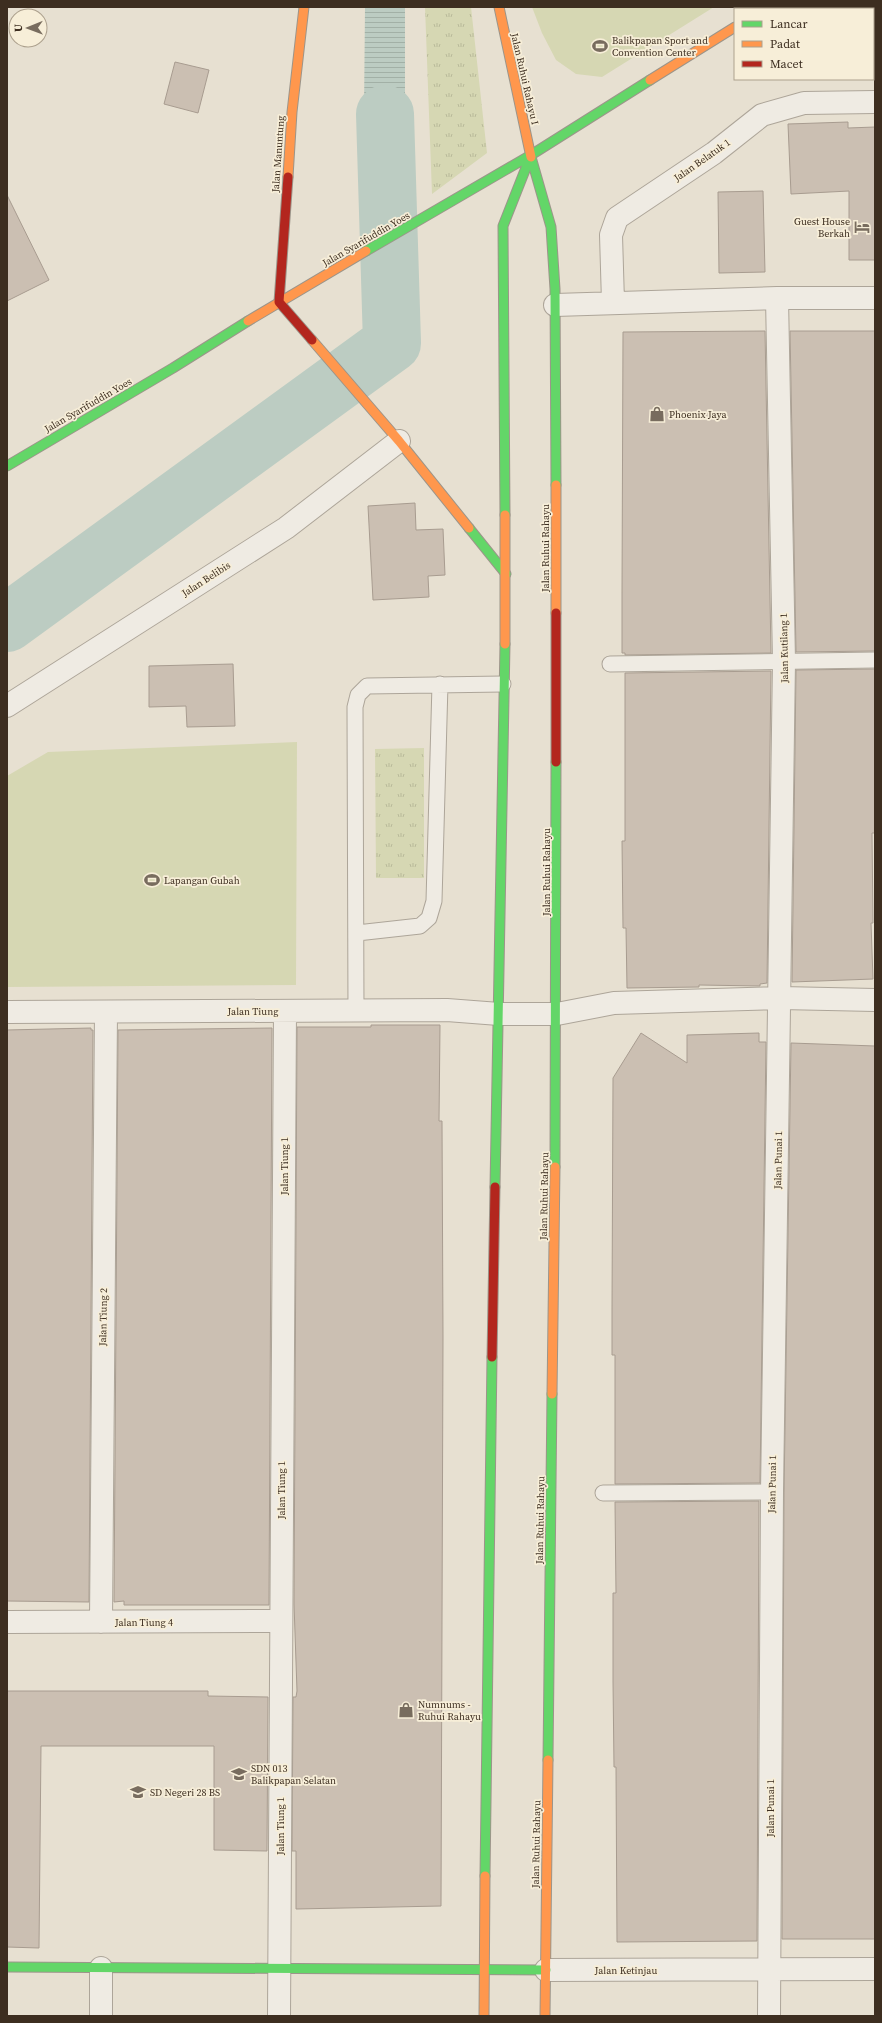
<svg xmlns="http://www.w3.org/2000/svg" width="882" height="2023" font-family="'Source Serif 4',serif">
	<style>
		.grass { fill: url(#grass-tufts) }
		.pitch { fill: #d6d7b3 }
		.water { fill: url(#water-rules) }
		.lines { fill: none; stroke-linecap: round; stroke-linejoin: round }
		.river { stroke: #bcccc2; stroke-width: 58 }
		.building { fill: #cbbfb2; stroke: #a89c90 }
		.lane-casing { stroke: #ada599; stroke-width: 17 }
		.street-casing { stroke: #ada599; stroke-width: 24 }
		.fast-casing { stroke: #9c958a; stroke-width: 11 }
		.slow-casing { stroke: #9c958a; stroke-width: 11 }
		.jam-casing { stroke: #9c958a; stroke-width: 11 }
		.lane { stroke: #efebe3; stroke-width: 15 }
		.street { stroke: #efebe3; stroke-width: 22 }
		.fast { stroke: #63d668; stroke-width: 9 }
		.slow { stroke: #ff974d; stroke-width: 9 }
		.jam { stroke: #b3261e; stroke-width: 9 }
		.labels { text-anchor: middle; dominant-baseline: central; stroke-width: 3.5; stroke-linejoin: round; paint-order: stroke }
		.poi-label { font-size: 10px; fill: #3d2e20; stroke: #f7eed8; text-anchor: start }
		.street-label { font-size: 10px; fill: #3d2e20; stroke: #f7eed8 }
	</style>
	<defs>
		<pattern id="grass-tufts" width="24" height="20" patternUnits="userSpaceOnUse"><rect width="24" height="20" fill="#d6d7b3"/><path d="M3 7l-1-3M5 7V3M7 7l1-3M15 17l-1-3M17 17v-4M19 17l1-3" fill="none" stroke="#b9b99a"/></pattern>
		<pattern id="water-rules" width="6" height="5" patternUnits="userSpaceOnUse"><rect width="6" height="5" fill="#bcccc2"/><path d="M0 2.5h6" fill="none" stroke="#a2b0a6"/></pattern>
	</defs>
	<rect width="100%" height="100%" fill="#e7e0d1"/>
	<path class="grass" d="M 425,7 L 471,7 L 487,153 L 432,194 Z
		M 424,748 L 424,878 L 376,878 L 375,749 Z"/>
	<path class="pitch" d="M 532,7 L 714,7 L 602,77 L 576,74 L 556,60 L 542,33 Z
		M 297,742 L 296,985 L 7,987 L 7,776 L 48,752 Z"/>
	<path class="water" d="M 365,7 L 405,7 L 405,116 L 364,112 Z"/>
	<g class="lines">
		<path class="river" d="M 7,623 L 392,343 L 385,114"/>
	</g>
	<path class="building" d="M 175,62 L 209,70 L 198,113 L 164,104 Z
		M 848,122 L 848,128 L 875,127 L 875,260 L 849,260 L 849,191 L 791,194 L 788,124 Z
		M 763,191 L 765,272 L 719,273 L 718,192 Z
		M 7,195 L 49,280 L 7,301 Z
		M 765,331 L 771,653 L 625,655 L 625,653 L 622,653 L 622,595 L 623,332 Z
		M 790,331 L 875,331 L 875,651 L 796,652 Z
		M 415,503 L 416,530 L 443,529 L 445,575 L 428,576 L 429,597 L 373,600 L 368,506 Z
		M 233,664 L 235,726 L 187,727 L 186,706 L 149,707 L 149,666 Z
		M 875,669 L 875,833 L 872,833 L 873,923 L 871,923 L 873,979 L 792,982 L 796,670 Z
		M 771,671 L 767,983 L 760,984 L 760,986 L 699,985 L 699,987 L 627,988 L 626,928 L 623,928 L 622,841 L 625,841 L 625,673 Z
		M 371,1025 L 440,1025 L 439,1121 L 442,1121 L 443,1337 L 441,1906 L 296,1909 L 296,1851 L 292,1851 L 293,1697 L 296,1697 L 297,1691 L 294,1604 L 297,1027 L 371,1027 Z
		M 91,1028 L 91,1030 L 93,1030 L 89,1602 L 7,1601 L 7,1030 Z
		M 272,1028 L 269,1605 L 124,1605 L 124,1601 L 114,1602 L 118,1030 Z
		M 641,1033 L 687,1063 L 687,1035 L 759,1033 L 759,1042 L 766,1042 L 760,1483 L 615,1484 L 615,1355 L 612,1355 L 612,1311 L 613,1078 Z
		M 791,1043 L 875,1046 L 875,1939 L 782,1939 L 784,1492 Z
		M 759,1501 L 757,1941 L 617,1942 L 616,1767 L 614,1767 L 613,1681 L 613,1593 L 616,1593 L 615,1502 Z
		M 7,1691 L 208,1691 L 208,1696 L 268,1697 L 267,1851 L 214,1850 L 214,1746 L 41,1746 L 39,1948 L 7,1947 Z"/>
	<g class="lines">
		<defs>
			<path id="lane" d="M 610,664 L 875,660
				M 357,933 L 420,926 L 429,918 L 434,901 L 440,684
				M 356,1011 L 355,707 L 358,695 L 367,686 L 503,684
				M 603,1493 L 772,1492"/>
			<path id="street" d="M 613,302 L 611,235 L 617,218 L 714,153 L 762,115 L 804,103 L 875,102
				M 555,305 L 777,298 L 875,298
				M 7,706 L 286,528 L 399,441
				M 7,1012 L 447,1010 L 499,1014 L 557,1014 L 614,1003 L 781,998 L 875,1000
				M 7,1622 L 280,1621
				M 101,1622 L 106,1012
				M 546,1970 L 875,1969
				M 101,2016 L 101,1968
				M 279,2016 L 285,1011
				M 769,2016 L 772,1492 L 784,661 L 777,298"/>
			<path id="fast" d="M 531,157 L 551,227 L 555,289 L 556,485
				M 366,251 L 531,155 L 650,80
				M 7,466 L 173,368 L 248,321
				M 505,515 L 503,226 L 531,155
				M 469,528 L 506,574
				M 555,1167 L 556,762
				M 495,1187 L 505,644
				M 548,1760 L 552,1394
				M 485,1876 L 492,1357
				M 7,1967 L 546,1970"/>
			<path id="slow" d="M 499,7 L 531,157
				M 764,9 L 767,7
				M 650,80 L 735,27
				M 288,177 L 292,112 L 304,7
				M 248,321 L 366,251
				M 312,340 L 399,441 L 469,528
				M 556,485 L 556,613
				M 505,644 L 505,515
				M 552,1394 L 555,1167
				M 484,2016 L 485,1876
				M 545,2016 L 548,1760"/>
			<path id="jam" d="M 288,177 L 279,302 L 312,340
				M 556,613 L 556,762
				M 492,1357 L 495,1187"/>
		</defs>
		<use href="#lane" class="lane-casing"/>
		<use href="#street" class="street-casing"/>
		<use href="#fast" class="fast-casing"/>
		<use href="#slow" class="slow-casing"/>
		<use href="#jam" class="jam-casing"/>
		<use href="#lane" class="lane"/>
		<use href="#street" class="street"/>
		<use href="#fast" class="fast"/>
		<use href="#slow" class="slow"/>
		<use href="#jam" class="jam"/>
	</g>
	<defs>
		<symbol id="stadium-bare" viewBox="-9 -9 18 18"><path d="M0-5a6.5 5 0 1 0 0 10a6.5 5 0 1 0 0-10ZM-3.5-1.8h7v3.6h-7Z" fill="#786c5e" stroke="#f7eed8" stroke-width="2.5" paint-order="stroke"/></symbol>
		<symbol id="hotel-bare" viewBox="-9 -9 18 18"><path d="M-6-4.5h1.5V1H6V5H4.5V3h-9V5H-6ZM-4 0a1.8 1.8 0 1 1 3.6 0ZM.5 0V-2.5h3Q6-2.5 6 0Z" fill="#786c5e" stroke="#f7eed8" stroke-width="2.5" paint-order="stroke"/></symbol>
		<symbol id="shop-bare" viewBox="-9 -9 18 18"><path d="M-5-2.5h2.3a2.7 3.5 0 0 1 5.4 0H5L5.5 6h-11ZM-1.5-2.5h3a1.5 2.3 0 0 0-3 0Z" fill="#786c5e" stroke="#f7eed8" stroke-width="2.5" paint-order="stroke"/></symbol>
		<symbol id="school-bare" viewBox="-9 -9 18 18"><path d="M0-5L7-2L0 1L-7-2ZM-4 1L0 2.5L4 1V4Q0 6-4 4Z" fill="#786c5e" stroke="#f7eed8" stroke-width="2.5" paint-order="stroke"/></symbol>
	</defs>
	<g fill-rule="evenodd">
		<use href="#stadium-bare" x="589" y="35" width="22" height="22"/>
		<use href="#hotel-bare" x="851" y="216" width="22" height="22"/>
		<use href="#shop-bare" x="646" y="403" width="22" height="22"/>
		<use href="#stadium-bare" x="141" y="869" width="22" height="22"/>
		<use href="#shop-bare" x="395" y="1699" width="22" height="22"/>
		<use href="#school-bare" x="228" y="1763" width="22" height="22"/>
		<use href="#school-bare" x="127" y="1781" width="22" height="22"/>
	</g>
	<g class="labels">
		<g class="poi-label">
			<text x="612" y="40">Balikpapan Sport and<tspan x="612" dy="12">Convention Center</tspan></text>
			<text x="850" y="221" text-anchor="end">Guest House<tspan x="850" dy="12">Berkah</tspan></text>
			<text x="669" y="414">Phoenix Jaya</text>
			<text x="164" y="880">Lapangan Gubah</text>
			<text x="418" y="1704">Numnums -<tspan x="418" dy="12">Ruhui Rahayu</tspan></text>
			<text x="251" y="1768">SDN 013<tspan x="251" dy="12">Balikpapan Selatan</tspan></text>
			<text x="150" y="1792">SD Negeri 28 BS</text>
		</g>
		<g class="street-label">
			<text transform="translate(525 79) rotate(77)">Jalan Ruhui Rahayu I</text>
			<text transform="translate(278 154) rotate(-86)">Jalan Manuntung</text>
			<text transform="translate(702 160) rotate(-35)">Jalan Belatuk 1</text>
			<text transform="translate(366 239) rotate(-30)">Jalan Syarifuddin Yoes</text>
			<text transform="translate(88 405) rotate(-30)">Jalan Syarifuddin Yoes</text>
			<text transform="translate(545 548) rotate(-90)">Jalan Ruhui Rahayu</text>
			<text transform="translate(206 579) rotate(-33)">Jalan Belibis</text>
			<text transform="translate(784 648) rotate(-91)">Jalan Kutilang 1</text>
			<text transform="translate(546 872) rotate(-90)">Jalan Ruhui Rahayu</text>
			<text x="253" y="1011">Jalan Tiung</text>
			<text transform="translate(778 1160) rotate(-89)">Jalan Punai 1</text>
			<text transform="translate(284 1166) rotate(-90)">Jalan Tiung 1</text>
			<text transform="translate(544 1196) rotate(-89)">Jalan Ruhui Rahayu</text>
			<text transform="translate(103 1317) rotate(-89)">Jalan Tiung 2</text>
			<text transform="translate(772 1484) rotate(-89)">Jalan Punai 1</text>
			<text transform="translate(281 1490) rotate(-90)">Jalan Tiung 1</text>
			<text transform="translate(540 1520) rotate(-89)">Jalan Ruhui Rahayu</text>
			<text x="144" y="1622">Jalan Tiung 4</text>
			<text transform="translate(770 1808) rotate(-90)">Jalan Punai 1</text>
			<text transform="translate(280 1826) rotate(-90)">Jalan Tiung 1</text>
			<text transform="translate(536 1844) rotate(-89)">Jalan Ruhui Rahayu</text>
			<text x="626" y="1970">Jalan Ketinjau</text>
		</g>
	</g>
	<rect width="882" height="2023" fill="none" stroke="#3d2e20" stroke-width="16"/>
	<rect x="734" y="8" width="140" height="72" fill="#f7eed8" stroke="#ada18e"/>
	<rect x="742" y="21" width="20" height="6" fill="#63d668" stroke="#ada18e"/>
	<text x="770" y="28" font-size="12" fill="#3d2e20">Lancar</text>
	<rect x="742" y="41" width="20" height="6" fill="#ff974d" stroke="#ada18e"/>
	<text x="770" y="48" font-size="12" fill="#3d2e20">Padat</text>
	<rect x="742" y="61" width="20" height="6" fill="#b3261e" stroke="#ada18e"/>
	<text x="770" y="68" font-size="12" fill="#3d2e20">Macet</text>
	<g transform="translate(28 28) rotate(269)"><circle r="19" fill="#f7eed8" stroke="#ada18e"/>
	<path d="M0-3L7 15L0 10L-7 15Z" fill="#786c5e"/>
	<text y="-6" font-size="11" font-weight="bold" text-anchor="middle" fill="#3d2e20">U</text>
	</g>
</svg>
